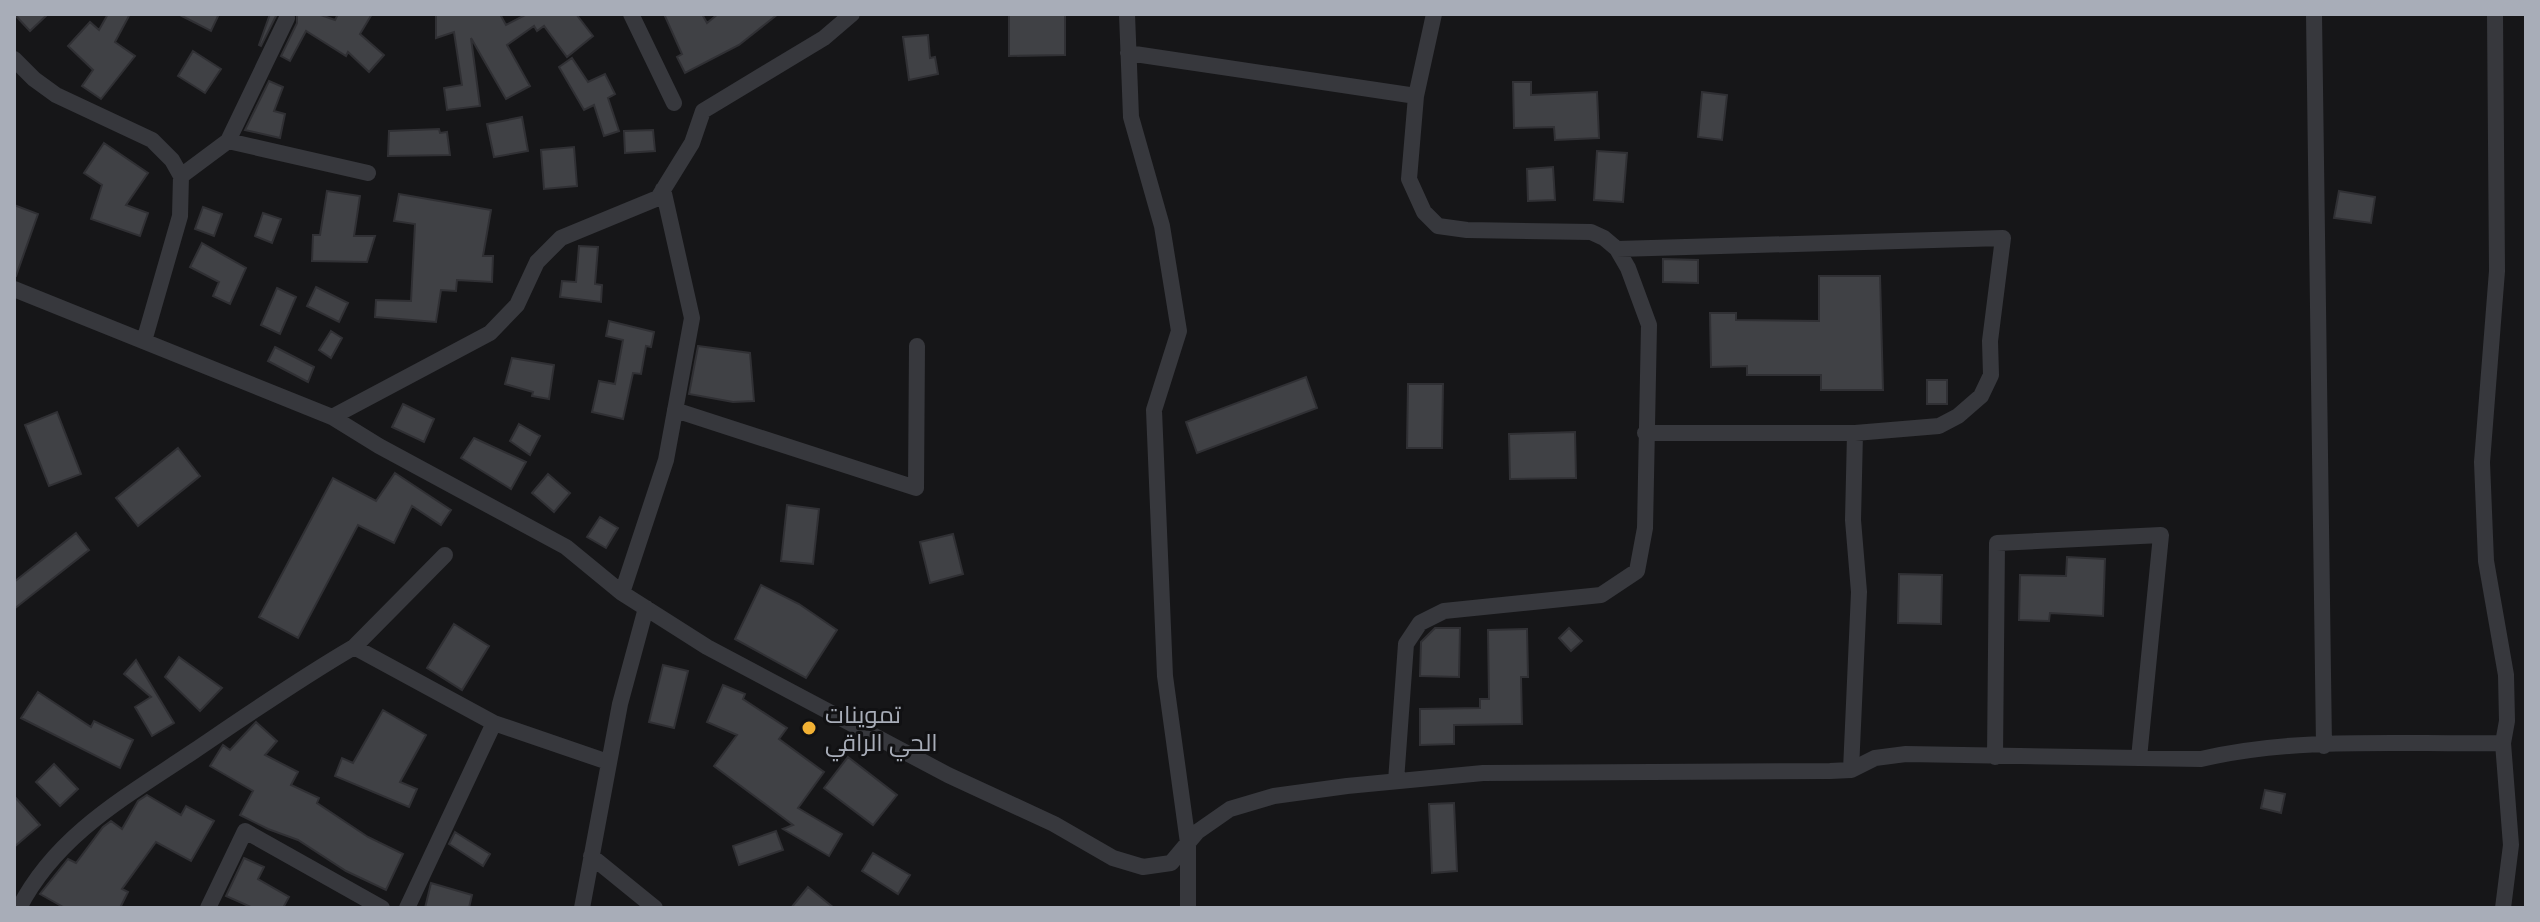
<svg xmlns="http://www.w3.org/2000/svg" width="2540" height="922" font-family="Mulish,Cairo,sans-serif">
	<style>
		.building { fill: #404145; stroke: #303034; stroke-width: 2 }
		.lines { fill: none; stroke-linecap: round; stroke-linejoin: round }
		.minor { stroke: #37383d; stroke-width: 16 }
		.poi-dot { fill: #f2b134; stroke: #111113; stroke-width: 3 }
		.labels { text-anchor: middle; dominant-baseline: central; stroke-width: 6; stroke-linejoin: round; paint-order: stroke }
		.poi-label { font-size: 24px; fill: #a8adb8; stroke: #111113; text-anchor: start }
	</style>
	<rect width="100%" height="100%" fill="#161618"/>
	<path class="building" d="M 14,14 L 48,14 L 30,31 Z
		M 108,14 L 130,14 L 115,42 L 135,56 L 101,99 L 82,86 L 93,70 L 68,46 L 90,22 L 99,30 Z
		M 178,14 L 219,14 L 211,31 Z
		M 270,14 L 277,14 L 261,46 L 259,45 Z
		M 297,14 L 318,14 L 335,20 L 338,14 L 372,14 L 360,34 L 384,55 L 369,72 L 348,52 L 346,56 L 306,31 L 290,61 L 281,56 L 297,23 Z
		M 436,14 L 500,14 L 506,25 L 527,14 L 576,14 L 593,36 L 567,57 L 544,26 L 537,31 L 534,26 L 507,45 L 530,86 L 506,99 L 471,38 L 480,106 L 447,110 L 444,88 L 462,85 L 454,32 L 436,38 Z
		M 664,14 L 702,14 L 707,23 L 718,14 L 778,14 L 739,45 L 685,73 L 677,57 L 682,54 Z
		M 1009,14 L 1065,14 L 1065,55 L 1009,56 Z
		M 928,35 L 930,58 L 935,57 L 938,74 L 909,80 L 903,37 Z
		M 193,51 L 221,69 L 205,93 L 178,76 Z
		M 572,58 L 588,82 L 605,74 L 615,94 L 608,98 L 619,131 L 604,136 L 594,105 L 584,110 L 559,67 Z
		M 269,81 L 283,87 L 274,111 L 285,114 L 280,138 L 245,130 Z
		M 1513,82 L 1531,82 L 1531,95 L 1597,92 L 1599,138 L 1555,140 L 1554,127 L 1514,128 Z
		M 1702,92 L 1727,95 L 1722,140 L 1698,137 Z
		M 522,117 L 528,151 L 494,157 L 487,124 Z
		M 439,129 L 440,133 L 447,132 L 450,155 L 388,156 L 389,131 Z
		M 653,130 L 655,151 L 625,153 L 624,131 Z
		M 104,143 L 148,173 L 126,205 L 148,213 L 140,236 L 91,219 L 102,185 L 84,173 Z
		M 574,147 L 577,186 L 544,189 L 541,150 Z
		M 1597,151 L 1627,153 L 1623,202 L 1594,200 Z
		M 1553,167 L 1555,200 L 1528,201 L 1527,169 Z
		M 327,191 L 360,196 L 354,236 L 375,236 L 367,262 L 312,261 L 313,235 L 320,235 Z
		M 2339,191 L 2375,197 L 2371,223 L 2334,218 Z
		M 399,194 L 491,210 L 483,256 L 493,256 L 492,282 L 457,280 L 456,291 L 441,290 L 436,322 L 375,317 L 376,300 L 411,301 L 415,224 L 394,221 Z
		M 14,205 L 38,214 L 16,276 L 14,276 Z
		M 203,207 L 222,214 L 214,236 L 195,229 Z
		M 263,213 L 281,219 L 272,243 L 255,236 Z
		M 202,243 L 246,268 L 230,304 L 213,296 L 219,282 L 190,267 Z
		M 579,246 L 598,247 L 595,284 L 602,285 L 601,302 L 560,297 L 562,281 L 576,282 Z
		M 1663,259 L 1698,260 L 1698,283 L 1663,282 Z
		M 1819,276 L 1880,276 L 1883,390 L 1821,390 L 1821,375 L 1747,375 L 1747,366 L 1711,367 L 1710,313 L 1736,313 L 1736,320 L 1819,321 Z
		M 316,287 L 348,303 L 339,322 L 307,306 Z
		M 277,288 L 296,297 L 280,334 L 261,325 Z
		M 609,321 L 654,332 L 651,347 L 646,346 L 641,374 L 633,373 L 623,419 L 592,412 L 599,381 L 615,384 L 623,340 L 606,336 Z
		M 331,331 L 342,338 L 331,358 L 319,350 Z
		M 698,346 L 750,353 L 754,401 L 733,402 L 689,394 Z
		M 275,347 L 314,367 L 308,382 L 268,361 Z
		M 512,358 L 554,365 L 549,399 L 532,396 L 533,392 L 505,384 Z
		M 1306,377 L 1317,408 L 1197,453 L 1186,422 Z
		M 1927,380 L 1947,380 L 1947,404 L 1927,404 Z
		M 1408,384 L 1443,384 L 1442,448 L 1407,448 Z
		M 403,404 L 434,419 L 424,442 L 392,427 Z
		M 57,412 L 81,474 L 49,486 L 25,425 Z
		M 519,424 L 540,436 L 530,455 L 510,441 Z
		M 1575,432 L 1576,478 L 1510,479 L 1509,434 Z
		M 474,438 L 526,462 L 511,489 L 461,458 Z
		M 178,448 L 200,476 L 138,526 L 116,498 Z
		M 395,473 L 451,510 L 441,525 L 412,506 L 394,543 L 358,525 L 298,638 L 259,617 L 333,478 L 376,501 Z
		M 548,474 L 570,493 L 554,512 L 532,493 Z
		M 787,505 L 819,509 L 813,564 L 781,561 Z
		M 600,517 L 618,528 L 606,548 L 587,537 Z
		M 76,533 L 89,550 L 14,609 L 14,582 Z
		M 953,534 L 963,574 L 930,583 L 920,542 Z
		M 2067,557 L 2105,559 L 2103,616 L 2050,613 L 2049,621 L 2019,620 L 2020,575 L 2066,576 Z
		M 1899,574 L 1942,575 L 1941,624 L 1898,623 Z
		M 761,585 L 799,604 L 837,630 L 806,678 L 735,639 Z
		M 454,624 L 489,646 L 462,690 L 427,668 Z
		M 1435,628 L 1460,628 L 1459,677 L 1420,676 L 1421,642 Z
		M 1569,628 L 1582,641 L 1571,651 L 1559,638 Z
		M 1527,629 L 1528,677 L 1521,677 L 1522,724 L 1454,725 L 1454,744 L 1420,745 L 1420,709 L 1480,708 L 1480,699 L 1489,699 L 1488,630 Z
		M 179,657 L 222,688 L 200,711 L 165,677 Z
		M 136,660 L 174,723 L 152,736 L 135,707 L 151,697 L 124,674 Z
		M 663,665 L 688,671 L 674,728 L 649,722 Z
		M 723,685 L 745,694 L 743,699 L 787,728 L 779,739 L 824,772 L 798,808 L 842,834 L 829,856 L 783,829 L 793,825 L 714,766 L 737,735 L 707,722 Z
		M 38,692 L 91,727 L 94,721 L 133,740 L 120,768 L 21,718 Z
		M 383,710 L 426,735 L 400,782 L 417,789 L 409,807 L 335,776 L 342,758 L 353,763 Z
		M 256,722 L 277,741 L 265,755 L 298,772 L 291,785 L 319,798 L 317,803 L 368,837 L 403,854 L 386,890 L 346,871 L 298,840 L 268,829 L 240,815 L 253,791 L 210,766 L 223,745 L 230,750 Z
		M 848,757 L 897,795 L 873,825 L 824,788 Z
		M 54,764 L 78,789 L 60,806 L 36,782 Z
		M 2265,790 L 2285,794 L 2281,813 L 2261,808 Z
		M 147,795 L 181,815 L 186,806 L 214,821 L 191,861 L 156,842 L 122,889 L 128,892 L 120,908 L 65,908 L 40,894 L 68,859 L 76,863 L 103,827 L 111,821 L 122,829 L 138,801 Z
		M 14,796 L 40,825 L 14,847 Z
		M 1454,803 L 1457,871 L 1432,873 L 1429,804 Z
		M 776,831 L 783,850 L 739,865 L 733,846 Z
		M 455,832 L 490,854 L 483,866 L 449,844 Z
		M 873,853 L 910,875 L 898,894 L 862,871 Z
		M 244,858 L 264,867 L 258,879 L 289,897 L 283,908 L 253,908 L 226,896 Z
		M 431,883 L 472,895 L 469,908 L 425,908 Z
		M 808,887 L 834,908 L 791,908 Z"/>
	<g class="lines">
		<path class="minor" d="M 631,14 L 674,103
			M 1127,14 L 1131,117 L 1162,226 L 1179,331 L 1154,410 L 1165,676 L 1188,843 L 1188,908
			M 2314,14 L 2324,746
			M 2495,14 L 2497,271 L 2482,462 L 2486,561 L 2506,675 L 2507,721 L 2503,743 L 2511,845 L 2503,908
			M 1128,53 L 1416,96
			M 14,59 L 34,79 L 56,95 L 152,140 L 172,160 L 181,176 L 180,216 L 144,341
			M 228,141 L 287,18
			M 181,176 L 228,141 L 368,173
			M 1617,249 L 2003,238 L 1990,341 L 1991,375 L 1981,396 L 1958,416 L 1939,426 L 1855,433 L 1645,433
			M 14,289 L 332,417 L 379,446 L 566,547 L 622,593 L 707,647 L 948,775 L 1054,824 L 1113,858 L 1143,867 L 1171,863 L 1197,832 L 1230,809 L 1274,796 L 1347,786 L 1483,773 L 1830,771 L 1851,770 L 1875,758 L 1906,754 L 2201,759 C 2298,736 2404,745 2503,743
			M 675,410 L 916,488 L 917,346
			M 332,417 L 490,333 L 517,305 L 537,262 L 561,238 L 658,198 L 692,143 L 703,111 L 824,38 L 852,14
			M 622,593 L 666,460 L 692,318 L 663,189
			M 354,647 L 445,555
			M 1995,757 L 1997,543 L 2161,535 L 2139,758
			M 1851,770 L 1859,592 L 1853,520 L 1855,433
			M 1396,781 L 1406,644 L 1420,623 L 1444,611 L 1601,595 L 1637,571 L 1645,528 L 1649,325 L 1628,268 L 1617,249 L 1604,238 L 1591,232 L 1467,230 L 1438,226 L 1424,212 L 1409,179 L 1416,96 L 1434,14
			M 591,856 L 655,908
			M 19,908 C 57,834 127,796 194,751 C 247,715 299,679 354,647 L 494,723
			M 208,908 L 245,831 L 382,908
			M 407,908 L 494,723 L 608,762
			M 582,908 L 620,704 L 646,608"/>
	</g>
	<circle class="poi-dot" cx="809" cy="728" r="8"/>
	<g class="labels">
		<g class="poi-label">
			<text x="825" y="714">تموينات<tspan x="825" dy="28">الحي الراقي</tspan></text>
		</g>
	</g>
	<rect width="2540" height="922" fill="none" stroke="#a8adb8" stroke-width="32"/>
</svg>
